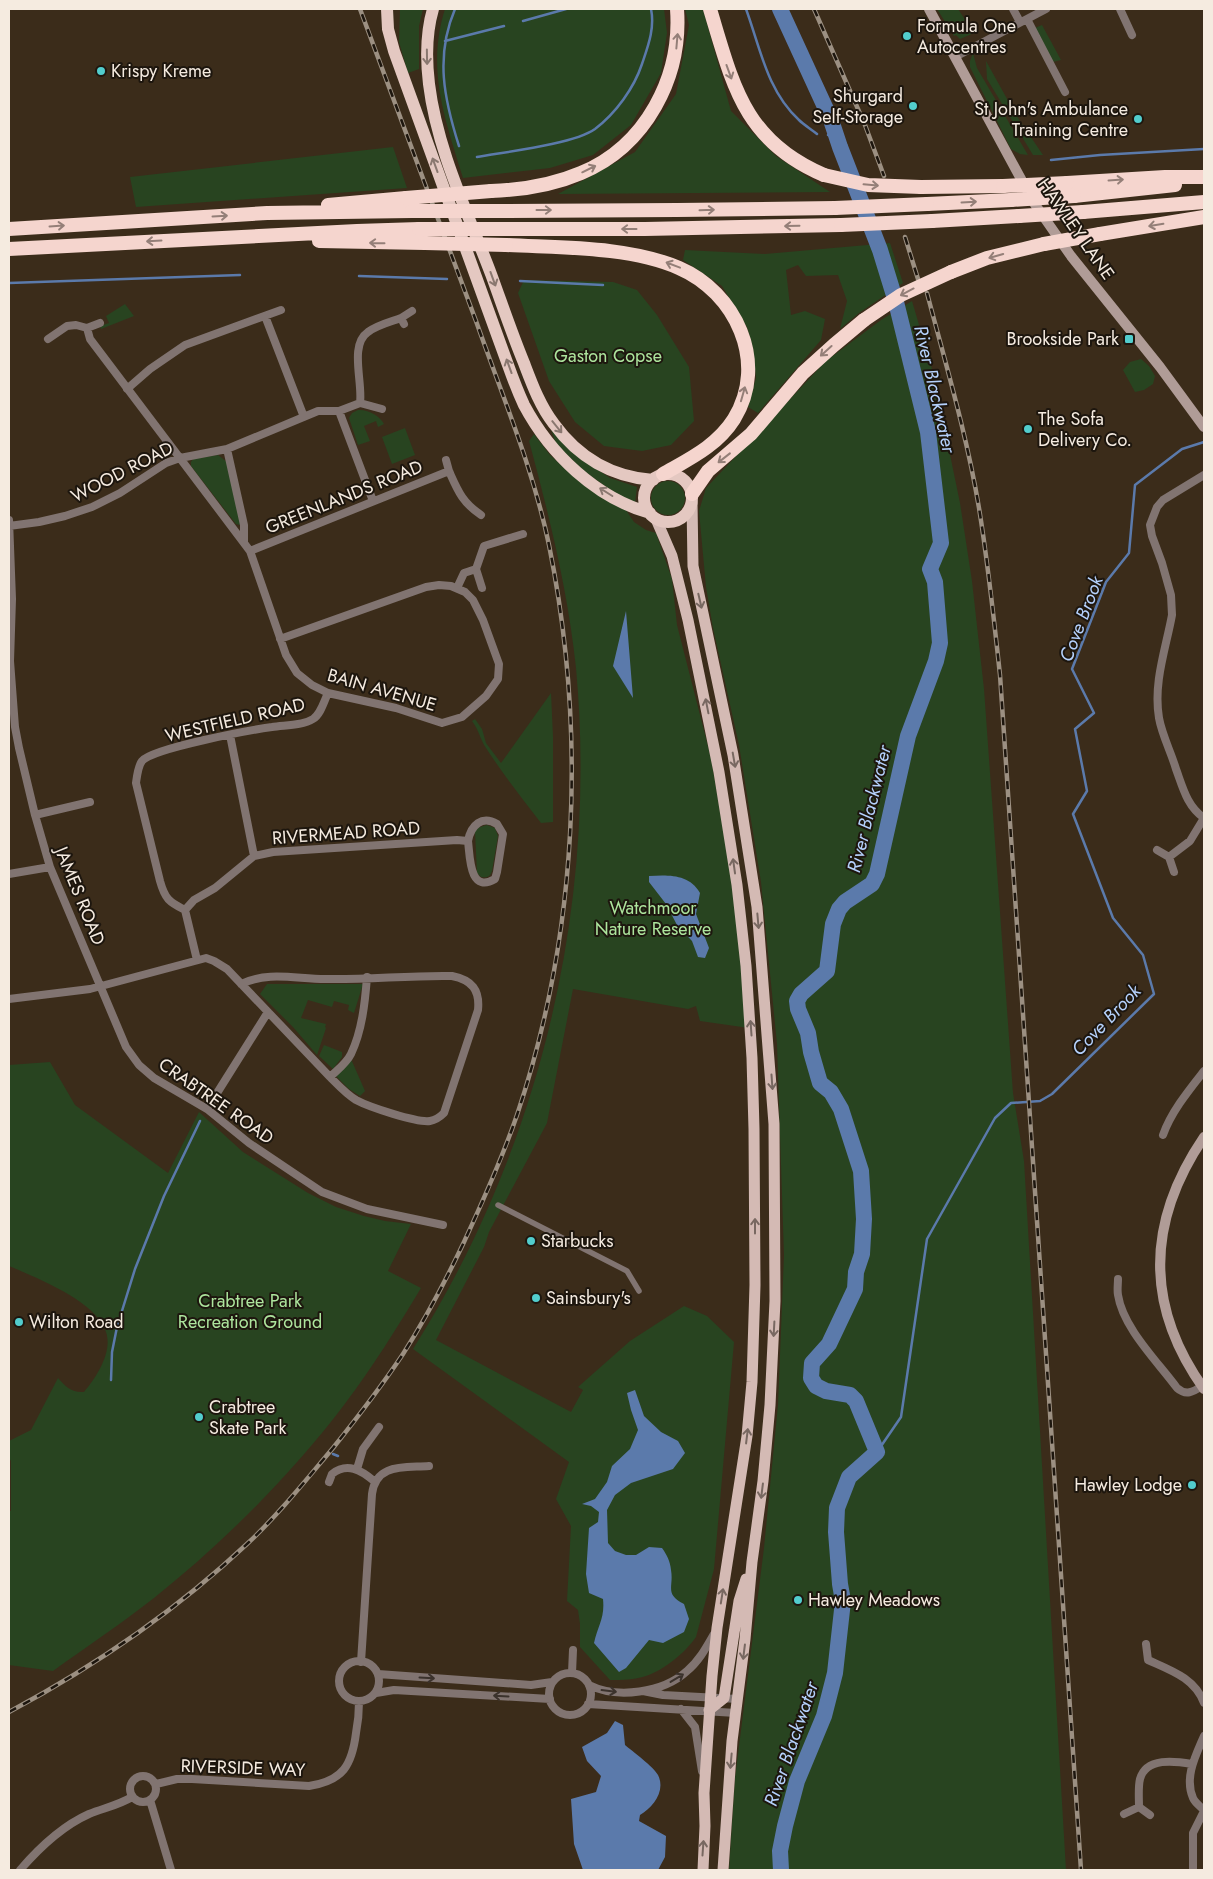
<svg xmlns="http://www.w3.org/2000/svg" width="1213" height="1879" font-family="Jost,sans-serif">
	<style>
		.green { fill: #284420 }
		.water { fill: #5b7aab }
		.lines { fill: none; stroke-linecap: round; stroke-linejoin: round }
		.stream { stroke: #5b7aab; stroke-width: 2.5 }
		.river { stroke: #5b7aab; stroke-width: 16 }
		.pedestrian { stroke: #817471; stroke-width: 5.5 }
		.minor { stroke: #817471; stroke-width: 8 }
		.secondary { stroke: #b09c97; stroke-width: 10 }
		.primary { stroke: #d4bab4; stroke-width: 11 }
		.trunk { stroke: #e4c8c1; stroke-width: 12 }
		.motorway { stroke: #f5d5ce; stroke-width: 14 }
		.rail-casing { stroke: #9c9082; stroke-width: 4.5 }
		.rail { stroke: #1d160e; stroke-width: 2.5; stroke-dasharray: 8; stroke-linecap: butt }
		.motorway-bridge { stroke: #f5d5ce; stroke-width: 14 }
		.oneway { stroke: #947f78 }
		.oneway2 { stroke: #8a7870 }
		.oneway3 { stroke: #786861 }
		.oneway4 { stroke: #3b322c }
		.poi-dot { fill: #52cdcd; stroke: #1d160e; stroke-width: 2 }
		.labels { text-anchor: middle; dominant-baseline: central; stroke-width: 4; stroke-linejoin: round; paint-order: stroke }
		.poi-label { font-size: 18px; fill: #f5ebe0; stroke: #1d160e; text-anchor: start }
		.street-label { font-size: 18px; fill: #f5ebe0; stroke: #1d160e }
		.park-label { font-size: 18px; fill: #ade59d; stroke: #1d160e }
		.water-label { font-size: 19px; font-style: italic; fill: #b5d1fc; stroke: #1d160e }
	</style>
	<rect width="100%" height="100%" fill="#3b2c1a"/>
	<path class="green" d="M 400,9 L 423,9 L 419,26 L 419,69 L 408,73 L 399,42 Z
		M 445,9 L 664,9 L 667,33 L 661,73 L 631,125 L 593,155 L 550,168 L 463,178 C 445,119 426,69 445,9 Z
		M 685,9 L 703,9 L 731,111 L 776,156 L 830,192 L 558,194 L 635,152 L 676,94 L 689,25 Z
		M 937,9 L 958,9 L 974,33 L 960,39 L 956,35 L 954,36 Z
		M 1042,25 L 1061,60 L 1053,62 L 1035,28 Z
		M 973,53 L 977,68 L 1028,155 L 1020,154 L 1011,149 L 970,67 L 970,61 Z
		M 986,61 L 1016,115 L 1043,155 L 1033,155 L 987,79 Z
		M 393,147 L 407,188 L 136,207 L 130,177 Z
		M 890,243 L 903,283 L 859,313 L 840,329 L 847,301 L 838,275 L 806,276 L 798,265 L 786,270 L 791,315 L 805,311 L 825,319 L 821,340 L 758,413 L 748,407 L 756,378 L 753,350 L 747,327 L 722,286 L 683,260 L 685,250 L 765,254 Z
		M 524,280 L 613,282 L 637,290 L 657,315 L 689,367 L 694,421 L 671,445 L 642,451 L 604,446 L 575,422 L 549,381 L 518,293 Z
		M 912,301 L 932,369 L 941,411 L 960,503 L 972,581 L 984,689 L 1013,1093 L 1024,1161 L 1066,1870 L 729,1870 L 735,1778 L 764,1548 L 778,1405 L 784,1255 L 777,1044 L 761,882 L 739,745 L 713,628 L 706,587 L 699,511 L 706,488 L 826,361 L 881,320 Z
		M 125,304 L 134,316 L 101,329 L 100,326 L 109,323 L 106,316 Z
		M 1141,359 L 1149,366 L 1155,376 L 1153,384 L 1144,390 L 1135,392 L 1123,370 L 1130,362 Z
		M 358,410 C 368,409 380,416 384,424 L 378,427 L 376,421 L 364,426 L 370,441 L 358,445 L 349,418 L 352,413 Z
		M 405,428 L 415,455 L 392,464 L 382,437 Z
		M 551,429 L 579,457 L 610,478 L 637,487 L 635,503 L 612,491 L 584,471 L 556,444 Z
		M 534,434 L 550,455 L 571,474 L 626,510 L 634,522 L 646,530 L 656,533 L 672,579 L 677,625 L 711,758 L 733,887 L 749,1028 L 700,1021 L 696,1006 L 688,1009 L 573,989 L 547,1123 L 489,1232 L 484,1247 L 436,1340 L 571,1412 L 583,1390 L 578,1387 L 630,1341 L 684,1306 L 707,1316 L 734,1342 L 714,1569 L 696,1637 C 685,1653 664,1670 646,1676 C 634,1680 622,1680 610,1680 L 580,1647 L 580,1624 L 578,1610 L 567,1601 L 571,1526 L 556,1499 L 569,1462 L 413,1349 C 540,1148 598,906 576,668 C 568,591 549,515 529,441 Z
		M 218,455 L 227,462 L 241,524 L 240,525 L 236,524 L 191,466 L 191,462 L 193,459 Z
		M651 498a17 17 0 1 1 34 0a17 17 0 1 1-34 0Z
		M 551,693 L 553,737 L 553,822 L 541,823 C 522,799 503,774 486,748 C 480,739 479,730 472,721 L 475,719 L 482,729 L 486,743 L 501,763 Z
		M 487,825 L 495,828 L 498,836 L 492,871 C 490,877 487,878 481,877 L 477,873 L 475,831 L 477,828 Z
		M 267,984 L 363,984 L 354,1013 L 348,1010 L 349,1005 L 334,1001 L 332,1007 L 308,1000 L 301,1018 L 326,1024 L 325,1027 L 326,1028 L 317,1055 L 293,1027 L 260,994 Z
		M 324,1045 L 342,1052 L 342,1057 L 333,1069 L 319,1056 Z
		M 351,1059 L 365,1091 L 360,1096 L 349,1089 L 335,1075 Z
		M 50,1062 L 75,1105 L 168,1173 L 199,1112 L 243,1152 L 308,1193 L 336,1207 L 364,1216 L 385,1221 L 411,1224 L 388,1271 L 421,1288 C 397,1328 372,1368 344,1405 C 290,1476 224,1542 154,1598 C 121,1624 86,1647 53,1671 L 9,1665 L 9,1511 L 11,1511 L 11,1461 L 9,1458 L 9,1441 L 31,1430 L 58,1378 C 66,1387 72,1393 84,1392 C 96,1378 113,1352 106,1332 C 96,1301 37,1278 9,1266 L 9,1065 Z"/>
	<path class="water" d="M 626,611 L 633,698 L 613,666 Z
		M 649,876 C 669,875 689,874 700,893 L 696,914 L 709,948 L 705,958 L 698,957 L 692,941 L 677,925 L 666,904 L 649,882 Z
		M 635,1390 L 644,1416 L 661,1432 L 678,1441 L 685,1453 L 673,1469 L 631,1483 L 615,1495 L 607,1510 L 608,1543 L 615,1551 L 626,1555 L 636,1555 L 649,1547 L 662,1548 C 667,1555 670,1561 671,1570 C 674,1587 664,1594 684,1604 L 689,1619 L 684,1632 L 663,1643 L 649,1640 L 626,1668 L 619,1672 L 594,1643 C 598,1625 605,1618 603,1599 L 589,1593 L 586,1574 L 589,1528 L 598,1522 L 599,1512 L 591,1506 L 582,1504 L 595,1499 L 607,1482 L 612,1466 L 630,1449 L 638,1430 L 631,1410 L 627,1393 Z
		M 615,1721 L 623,1725 L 625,1745 C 632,1751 654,1767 658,1775 C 666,1791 653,1807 640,1815 L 639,1821 L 666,1836 L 665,1857 L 658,1870 L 583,1870 L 574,1844 L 571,1799 L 596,1792 L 601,1776 L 587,1761 L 582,1747 L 607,1733 Z"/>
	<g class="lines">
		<path class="stream" d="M 455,9 C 435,56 444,99 459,146
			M 746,9 C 760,47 767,91 799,120 C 804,125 811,129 817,134
			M 523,21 L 566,9
			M 445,41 L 504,26
			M 828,135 L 836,134
			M 477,157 C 505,152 574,144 595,129 C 616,113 634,88 642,64 C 648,46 655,28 651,9
			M 1051,160 L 1100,155 L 1204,149
			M 359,276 L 447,279
			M 520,281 L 603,285
			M 9,283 L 240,275
			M 111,1380 L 112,1352 L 117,1327 L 135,1269 L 164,1196 L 200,1121
			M 877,1452 L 901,1417 L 927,1239 L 995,1118 L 1011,1103 L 1040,1101 L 1052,1094 L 1154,994 L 1143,955 L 1113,918 L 1073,814 L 1087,791 L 1075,729 L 1094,713 L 1072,669 L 1106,582 L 1129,553 L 1135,485 L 1182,449 L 1204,442
			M 333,1454 L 338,1456"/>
		<path class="river" d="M 780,9 L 831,120 L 840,147 L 880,250 L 896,302 L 928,432 L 941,543 L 930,569 L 935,582 L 940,643 L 936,661 L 908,736 L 877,874 L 872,884 L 845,902 L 839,909 L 833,924 L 827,971 L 801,994 L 797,1001 L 798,1009 L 808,1033 L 811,1052 L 820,1083 L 831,1092 L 841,1109 L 861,1171 L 864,1219 L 862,1254 L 856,1272 L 855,1289 L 829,1344 L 812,1363 L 811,1378 L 816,1386 L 826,1391 L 850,1395 L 856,1401 L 877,1452 L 849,1477 L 837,1508 L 836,1532 L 840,1584 L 843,1601 L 835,1673 L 824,1716 L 797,1781 L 785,1826 L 780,1851 L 781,1870"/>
		<path class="pedestrian" d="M 498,1205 L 627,1271 L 639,1291"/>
		<path class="minor" d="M 1013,9 L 1020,22
			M 1120,9 L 1132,35
			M 1027,19 L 1065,92
			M 955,57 L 1046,9
			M 265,316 L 304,417
			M 401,318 L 412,311
			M 87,328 L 90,339 L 250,551 L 286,655 L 297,673 L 312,685 L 328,693 L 396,708 L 442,723 L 462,717 L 486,696 L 498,679 L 499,664 L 483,620 L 473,600 L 465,592 L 451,586 L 439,585 L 426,587 L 280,639
			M 48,339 L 67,326 L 76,325 L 87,328 L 100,323
			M 127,389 L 150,369 L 185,345 L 281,310
			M 360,403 L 382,409
			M 339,411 L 373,501
			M 227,449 L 244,525 L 244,542
			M 446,460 L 449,471
			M 1204,475 L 1163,500 L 1157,507 L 1150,525 L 1152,536 L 1162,563 L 1171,595 L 1172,615 C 1166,648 1153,683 1159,718 C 1162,735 1171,752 1176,769 C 1183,788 1187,806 1204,818
			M 9,520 L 12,599 L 10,661 L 15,727 L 19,748 L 35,815 L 50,867 L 126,1047 L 139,1065 L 154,1078 L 207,1109 L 249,1143 L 322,1192 L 367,1209 L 443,1225
			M 9,526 L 39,522 L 65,516 L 92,507 L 120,493 L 166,463 L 180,458 L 227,449 L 318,411 L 339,411 L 360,403 C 363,382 349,345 368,332 C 377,325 390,322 401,318 L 404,324
			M 250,551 L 449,471 C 458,491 462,502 481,515
			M 476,569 L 482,588
			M 457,588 L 464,573 L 476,569 L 484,546 L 523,534
			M 230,735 L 254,856
			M 35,815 L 90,802
			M 1157,850 L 1169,857 L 1174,872
			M 1169,857 L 1190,841 L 1204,818
			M 9,874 L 50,867
			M 185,910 L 194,900 L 215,888 L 254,856 L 273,852 L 457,840 L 468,841 C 471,825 482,815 497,824 L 503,834 L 497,872 L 495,879 C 469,894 470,856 468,841
			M 197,960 L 185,910 C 169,902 165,899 160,881 L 136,783 C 137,776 138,766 142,761 C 153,748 251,730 272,727 C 284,725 302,726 313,719 C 321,714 324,701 328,693
			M 9,999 L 90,989 L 206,958 L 214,961 L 227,969 L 330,1077 C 338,1085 346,1094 356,1100 C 369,1107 417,1123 430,1121 C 436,1120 440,1117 444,1113 L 478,1010 C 480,990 472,980 452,976 C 410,975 367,980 325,979 C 296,979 268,971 241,984
			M 330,1077 C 337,1070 346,1064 351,1054 C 362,1031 365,1003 367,977
			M 207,1109 L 268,1012
			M 1163,1135 C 1171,1112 1189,1090 1204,1071
			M 1118,1279 C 1118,1284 1117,1290 1118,1295 C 1123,1328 1158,1362 1177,1388 C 1186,1396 1193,1392 1202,1386
			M 357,1469 L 363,1449 L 379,1427
			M 329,1482 L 332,1474 C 347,1462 361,1470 374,1481
			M 1146,1644 L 1148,1660 C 1170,1670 1195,1678 1204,1703
			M339 1681a20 20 0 1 1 40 0a20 20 0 1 1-40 0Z
			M 361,1662 L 372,1494 C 376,1463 404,1468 429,1466
			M 572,1673 L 573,1650
			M549 1694a21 21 0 1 1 42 0a21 21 0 1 1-42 0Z
			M 378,1674 L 531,1685 L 552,1682
			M 589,1685 C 617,1699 663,1693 687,1671 C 699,1661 706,1648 714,1634
			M 643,1691 L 663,1695 L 738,1699
			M 376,1693 L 394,1690 L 550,1699
			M 588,1704 L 736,1713
			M 681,1709 L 695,1727 L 702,1771
			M 1204,1736 C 1196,1755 1184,1777 1193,1798 C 1195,1803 1201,1807 1204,1810
			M130 1789a13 13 0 1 1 26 0a13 13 0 1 1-26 0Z
			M 156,1784 L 177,1779 L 192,1779 L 309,1786 C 343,1781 352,1765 356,1733 C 358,1723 359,1712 359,1702
			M 150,1800 L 171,1870
			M 1139,1807 C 1139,1798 1138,1787 1140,1779 C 1146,1757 1175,1761 1192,1764
			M 1124,1814 L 1139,1807 L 1150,1815
			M 20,1870 C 39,1848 62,1826 89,1814 C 104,1808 119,1805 132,1797
			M 1193,1870 L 1193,1833 L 1204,1811"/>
		<path class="secondary" d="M 929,9 L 1034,203 L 1071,256 L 1160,367 L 1204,427
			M 1204,1137 C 1147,1221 1144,1305 1204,1389"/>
		<path class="primary" d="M 692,502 L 693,566 L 733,755 L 757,907 L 774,1124 L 775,1301 L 770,1405 L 763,1481 L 752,1562 L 745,1639 L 732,1741 L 723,1870
			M 656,519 L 672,556 L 688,620 L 719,772 L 737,885 L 746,966 L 752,1058 L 754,1129 L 755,1285 L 752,1382 L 747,1436 L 717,1628 L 712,1676 L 704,1793 L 705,1826 L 703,1870
			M 709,1710 L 724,1698 L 739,1601 L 746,1579"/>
		<path class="trunk" d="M 387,9 L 388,29 L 394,51 L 508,365 C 513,379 518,392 524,405 C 550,454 596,498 650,513
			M 433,9 C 426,33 426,59 429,84 C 437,150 468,213 491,274 C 502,304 512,334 524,363 C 532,384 540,406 554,424 C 578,457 612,477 653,480
			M644 498a24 24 0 1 1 48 0a24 24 0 1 1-48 0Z"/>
		<path class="motorway" d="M 710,9 C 733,85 744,141 824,175
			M 1067,183 L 1165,177 L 1204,177
			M 921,187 L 1003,186
			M 491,191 C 521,190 553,185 581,173 C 646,146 682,77 677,9
			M 1074,196 L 1175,185
			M 927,204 L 1011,200
			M 328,205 L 406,198
			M 496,211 L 677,210 L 835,208
			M 1083,212 L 1204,202
			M 932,221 L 1019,216
			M 9,229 L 267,213 L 412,211
			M 502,229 L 645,229 L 841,225
			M 1100,234 L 1204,217
			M 319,241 L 425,243
			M 506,245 C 560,248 629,246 679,268 C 735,292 769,362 734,419 C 717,446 689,459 663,474
			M 9,249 L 357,231 L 419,229
			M 951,272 L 987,258 L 1044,244
			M 692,494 L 708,471 L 751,434 L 803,373 L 834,345 L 864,320"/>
		<defs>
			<path id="rail" d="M 814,9 L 865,125 L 884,176
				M 905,237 L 918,279
				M 927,293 C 946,365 967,436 979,508 C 988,563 994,619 1000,675 L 1081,1870
				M 9,1712 C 95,1666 177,1610 248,1543 C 279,1514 306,1480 333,1448 C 357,1418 381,1387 403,1354 C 426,1318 446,1280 464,1242 C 483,1201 502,1159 517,1115 C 578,933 587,733 549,545 C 533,468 502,395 476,321 C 437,217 399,113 360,9"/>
		</defs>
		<use href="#rail" class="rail-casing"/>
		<use href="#rail" class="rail"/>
		<path class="motorway-bridge" d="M 824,175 L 868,185 L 921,187
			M 1003,186 L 1067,183
			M 406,198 L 491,191
			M 1011,200 L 1074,196
			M 835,208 L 927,204
			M 412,211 L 496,211
			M 1019,216 L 1083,212
			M 841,225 L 932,221
			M 419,229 L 502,229
			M 425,243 L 506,245
			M 1044,244 L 1100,234
			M 864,320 L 901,295 L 951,272"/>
	</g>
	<defs><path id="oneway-shaft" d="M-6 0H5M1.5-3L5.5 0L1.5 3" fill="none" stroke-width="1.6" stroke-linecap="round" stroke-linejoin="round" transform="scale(1.25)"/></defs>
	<g class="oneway">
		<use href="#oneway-shaft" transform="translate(677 41) rotate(-85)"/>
		<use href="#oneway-shaft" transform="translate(729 72) rotate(70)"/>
		<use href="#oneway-shaft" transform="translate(589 169) rotate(-26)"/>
		<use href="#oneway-shaft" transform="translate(1116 180) rotate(-4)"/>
		<use href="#oneway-shaft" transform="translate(871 185) rotate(5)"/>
		<use href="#oneway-shaft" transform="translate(969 202) rotate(-3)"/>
		<use href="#oneway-shaft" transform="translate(544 210)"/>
		<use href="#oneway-shaft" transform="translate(707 210) rotate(-2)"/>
		<use href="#oneway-shaft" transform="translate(220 216) rotate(-3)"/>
		<use href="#oneway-shaft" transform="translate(1156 225) rotate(171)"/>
		<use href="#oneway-shaft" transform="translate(57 226) rotate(-4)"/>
		<use href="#oneway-shaft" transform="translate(792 226) rotate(179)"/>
		<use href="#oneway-shaft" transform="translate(629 229) rotate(-180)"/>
		<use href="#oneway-shaft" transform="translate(154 241) rotate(177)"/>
		<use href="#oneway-shaft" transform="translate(377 243) rotate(-179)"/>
		<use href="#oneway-shaft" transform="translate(996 256) rotate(164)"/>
		<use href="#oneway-shaft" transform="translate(673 265) rotate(-159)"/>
		<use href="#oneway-shaft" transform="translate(907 292) rotate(152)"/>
		<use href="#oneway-shaft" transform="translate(826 351) rotate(138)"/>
		<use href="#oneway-shaft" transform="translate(743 394) rotate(-74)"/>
		<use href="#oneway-shaft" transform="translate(724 458) rotate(142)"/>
	</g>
	<g class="oneway2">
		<use href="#oneway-shaft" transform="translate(427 57) rotate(89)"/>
		<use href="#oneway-shaft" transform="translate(435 165) rotate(-110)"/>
		<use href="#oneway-shaft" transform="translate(493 279) rotate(70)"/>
		<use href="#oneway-shaft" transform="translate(509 366) rotate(-110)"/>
		<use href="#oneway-shaft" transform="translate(557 427) rotate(51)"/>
		<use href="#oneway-shaft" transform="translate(606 492) rotate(-148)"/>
	</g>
	<g class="oneway3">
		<use href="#oneway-shaft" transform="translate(700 601) rotate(77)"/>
		<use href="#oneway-shaft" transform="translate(707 706) rotate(-101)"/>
		<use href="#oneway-shaft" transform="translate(734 760) rotate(80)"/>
		<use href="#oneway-shaft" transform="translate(734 866) rotate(-98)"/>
		<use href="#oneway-shaft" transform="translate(758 921) rotate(85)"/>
		<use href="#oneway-shaft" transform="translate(751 1028) rotate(-94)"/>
		<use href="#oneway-shaft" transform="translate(772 1082) rotate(86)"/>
		<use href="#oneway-shaft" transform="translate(755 1226) rotate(-90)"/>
		<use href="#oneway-shaft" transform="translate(774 1329) rotate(93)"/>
		<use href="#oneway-shaft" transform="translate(747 1436) rotate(-83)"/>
		<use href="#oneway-shaft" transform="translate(762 1491) rotate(97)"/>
		<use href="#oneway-shaft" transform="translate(722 1596) rotate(-81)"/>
		<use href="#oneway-shaft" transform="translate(744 1652) rotate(97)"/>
		<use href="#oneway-shaft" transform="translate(731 1761) rotate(95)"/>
		<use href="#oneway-shaft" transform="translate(703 1848) rotate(-86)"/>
	</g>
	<g class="oneway4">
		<use href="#oneway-shaft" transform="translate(427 1678) rotate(3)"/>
		<use href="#oneway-shaft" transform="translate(677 1678) rotate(-31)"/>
		<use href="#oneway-shaft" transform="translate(609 1691) rotate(7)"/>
		<use href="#oneway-shaft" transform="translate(501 1696) rotate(-177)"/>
	</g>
	<g class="poi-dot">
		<circle cx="907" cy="36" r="5"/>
		<circle cx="101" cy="71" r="5"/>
		<circle cx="913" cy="106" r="5"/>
		<circle cx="1138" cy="119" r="5"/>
		<rect x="1124" y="334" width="10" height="10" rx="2.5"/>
		<circle cx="1028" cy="429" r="5"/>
		<circle cx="531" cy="1241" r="5"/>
		<circle cx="536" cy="1298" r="5"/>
		<circle cx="19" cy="1322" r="5"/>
		<circle cx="199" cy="1417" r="5"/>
		<circle cx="1192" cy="1485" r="5"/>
		<circle cx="798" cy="1600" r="5"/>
	</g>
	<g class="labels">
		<g class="poi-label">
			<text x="917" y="26">Formula One<tspan x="917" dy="21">Autocentres</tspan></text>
			<text x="111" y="71">Krispy Kreme</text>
			<text x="903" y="96" text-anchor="end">Shurgard<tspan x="903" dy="21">Self-Storage</tspan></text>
			<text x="1128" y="109" text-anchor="end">St John's Ambulance<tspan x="1128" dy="21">Training Centre</tspan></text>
			<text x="1119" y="339" text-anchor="end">Brookside Park</text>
			<text x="1038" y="419">The Sofa<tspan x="1038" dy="21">Delivery Co.</tspan></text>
			<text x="541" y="1241">Starbucks</text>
			<text x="546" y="1298">Sainsbury's</text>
			<text x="29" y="1322">Wilton Road</text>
			<text x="209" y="1407">Crabtree<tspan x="209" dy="21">Skate Park</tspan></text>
			<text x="1182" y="1485" text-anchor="end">Hawley Lodge</text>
			<text x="808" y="1600">Hawley Meadows</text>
		</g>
		<g class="street-label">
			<text transform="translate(1076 229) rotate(55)">HAWLEY LANE</text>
			<text transform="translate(122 472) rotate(-27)">WOOD ROAD</text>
			<text transform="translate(344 497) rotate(-22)">GREENLANDS ROAD</text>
			<text transform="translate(382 690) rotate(16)">BAIN AVENUE</text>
			<text transform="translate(235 720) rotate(-13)">WESTFIELD ROAD</text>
			<text transform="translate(346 833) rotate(-4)">RIVERMEAD ROAD</text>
			<text transform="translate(80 896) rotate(68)">JAMES ROAD</text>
			<text transform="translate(216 1101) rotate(35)">CRABTREE ROAD</text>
			<text transform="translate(243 1768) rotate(2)">RIVERSIDE WAY</text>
		</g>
		<g class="park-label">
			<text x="608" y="356">Gaston Copse</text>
			<text x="653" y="908">Watchmoor<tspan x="653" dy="21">Nature Reserve</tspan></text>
			<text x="250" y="1301">Crabtree Park<tspan x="250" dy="21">Recreation Ground</tspan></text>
		</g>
		<g class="water-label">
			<text transform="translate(935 389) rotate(77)">River Blackwater</text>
			<text transform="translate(1081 619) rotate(-69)">Cove Brook</text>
			<text transform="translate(869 809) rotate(-76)">River Blackwater</text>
			<text transform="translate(1106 1020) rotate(-46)">Cove Brook</text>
			<text transform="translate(791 1744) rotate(-71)">River Blackwater</text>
		</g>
	</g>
	<rect width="1213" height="1879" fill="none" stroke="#f5ebe0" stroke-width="20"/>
</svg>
